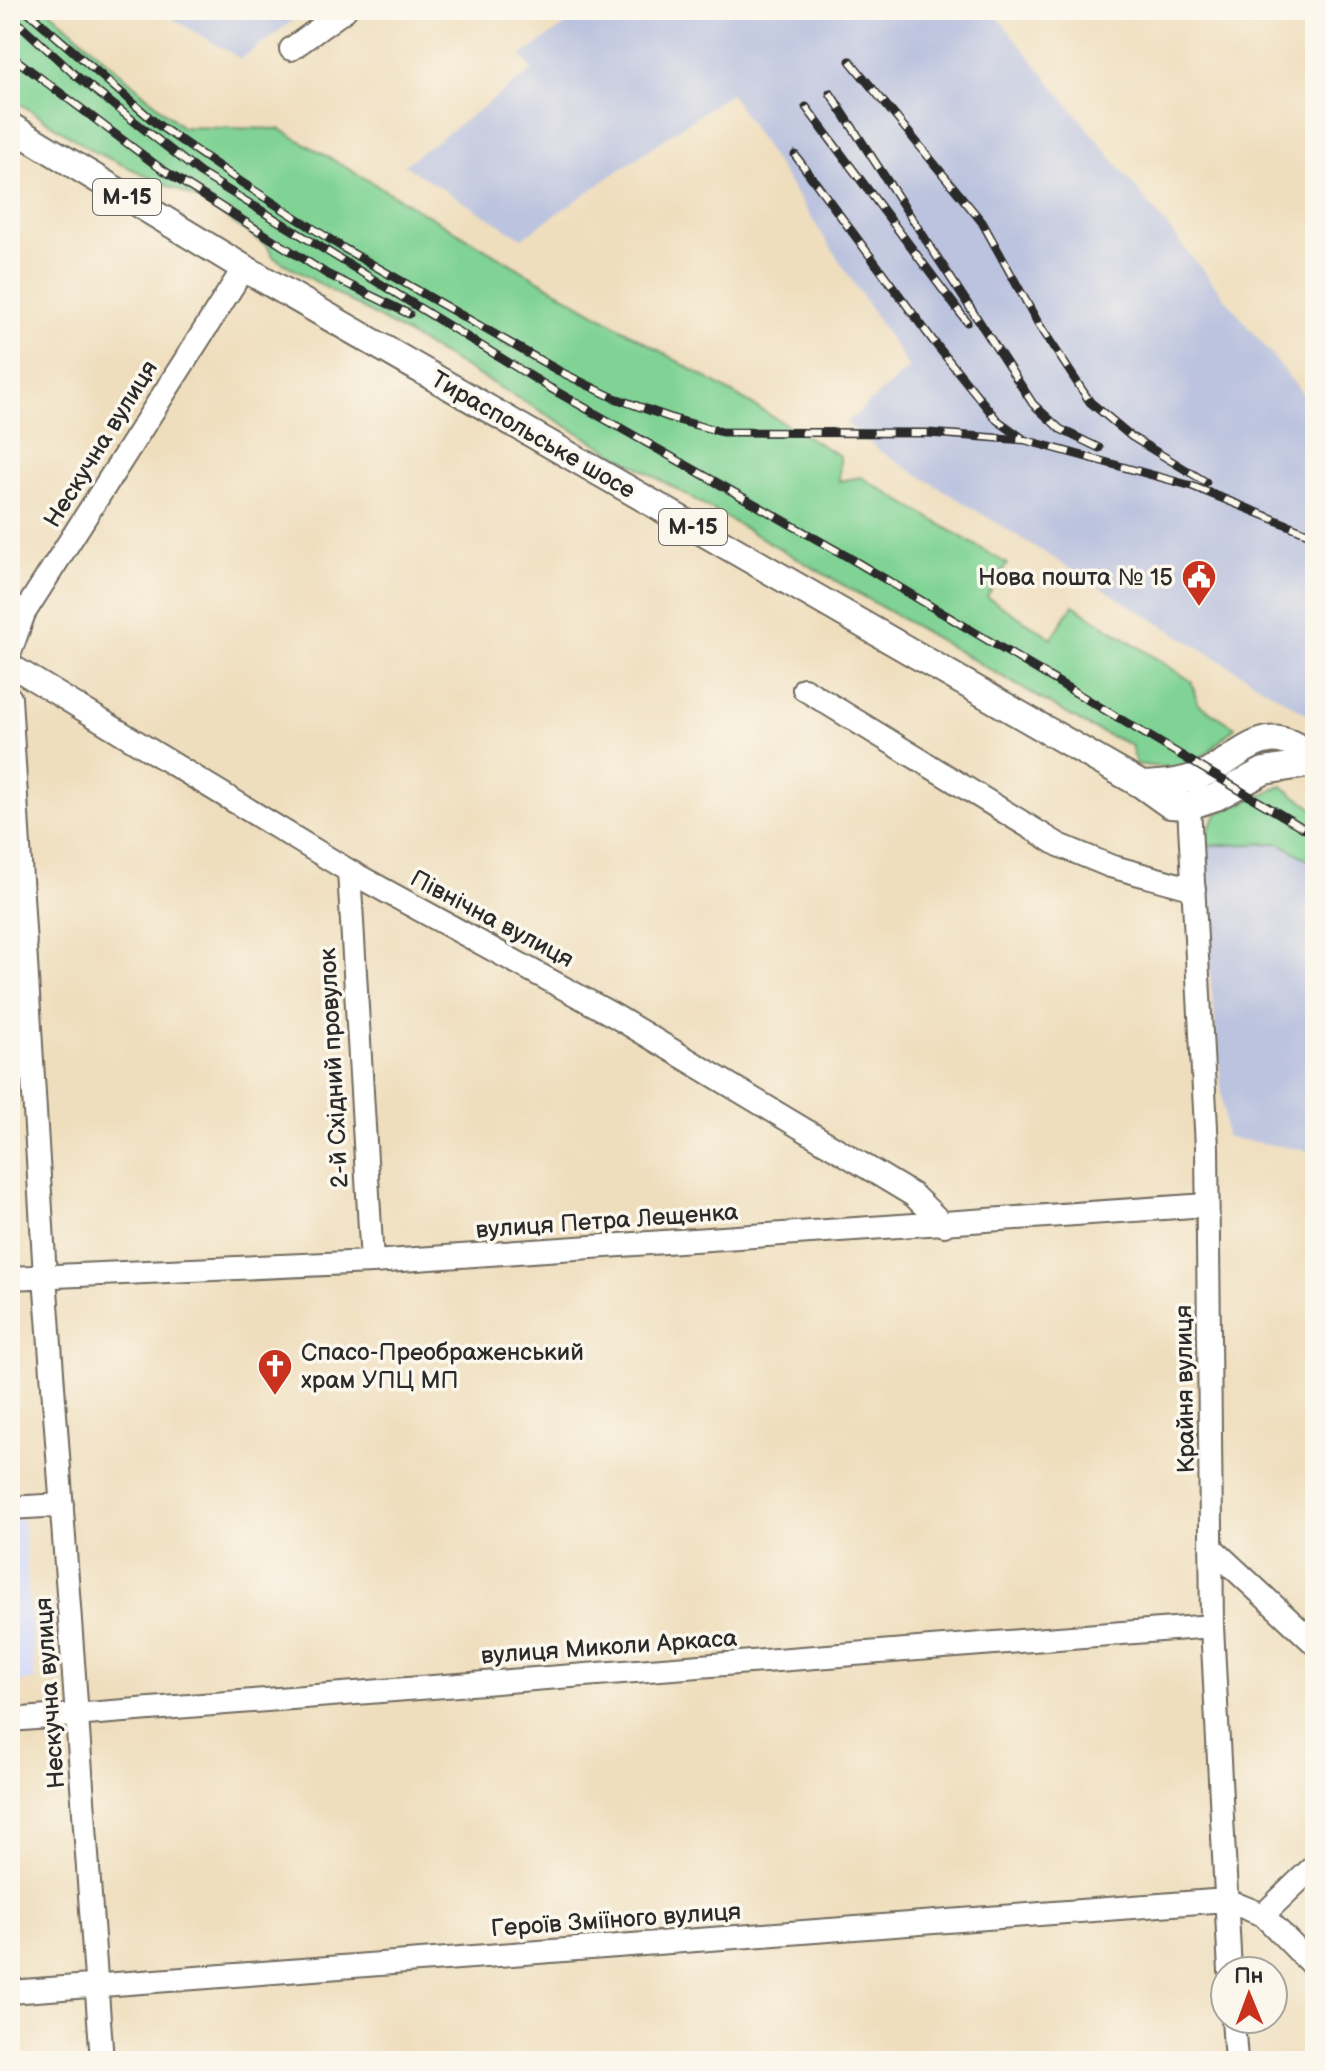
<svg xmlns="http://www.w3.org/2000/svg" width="1325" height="2071" font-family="'Balsamiq Sans',sans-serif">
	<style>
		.built { fill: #d3d9f9 }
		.industrial { fill: #bcc3de }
		.green { fill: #80d394; stroke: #567f60; stroke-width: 2 }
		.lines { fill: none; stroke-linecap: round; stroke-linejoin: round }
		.minor-casing { stroke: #706a5e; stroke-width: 26 }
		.major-casing { stroke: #706a5e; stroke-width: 30 }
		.minor { stroke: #fff; stroke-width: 22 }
		.major { stroke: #fff; stroke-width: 26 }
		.rail-casing { stroke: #2b2b2b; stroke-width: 9 }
		.rail { stroke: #fbf7ec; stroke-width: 6; stroke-dasharray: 18; stroke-linecap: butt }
		.labels { text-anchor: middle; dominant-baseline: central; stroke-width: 7; stroke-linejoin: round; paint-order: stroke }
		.shield { fill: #fbf7ec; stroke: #696865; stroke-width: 2 }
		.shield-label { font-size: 22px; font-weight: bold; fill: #2b2b2b }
		.street-label { font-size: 24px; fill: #2b2b2b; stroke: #fbf7ec }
		.poi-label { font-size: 24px; fill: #2b2b2b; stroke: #fbf7ec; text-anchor: end }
	</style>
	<rect width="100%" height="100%" fill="#fbf7ec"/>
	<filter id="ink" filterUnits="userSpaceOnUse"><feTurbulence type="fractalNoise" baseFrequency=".0125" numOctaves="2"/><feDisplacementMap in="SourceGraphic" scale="16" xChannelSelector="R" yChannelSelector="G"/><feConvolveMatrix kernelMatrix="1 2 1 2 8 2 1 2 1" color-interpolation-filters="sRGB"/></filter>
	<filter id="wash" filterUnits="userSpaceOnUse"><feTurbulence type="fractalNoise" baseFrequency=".006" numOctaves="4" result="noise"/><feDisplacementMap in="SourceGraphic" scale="32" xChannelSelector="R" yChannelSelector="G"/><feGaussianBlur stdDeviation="1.8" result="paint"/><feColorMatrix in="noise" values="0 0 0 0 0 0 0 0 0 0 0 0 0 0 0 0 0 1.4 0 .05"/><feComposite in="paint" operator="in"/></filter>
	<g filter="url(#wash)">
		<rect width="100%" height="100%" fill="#efdebd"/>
		<path class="built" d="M 23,1519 L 35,1680 L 10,1682 L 10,1520 Z"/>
		<path class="industrial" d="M 158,10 L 307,10 L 241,59 Z
			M 587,10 L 992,10 L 1315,409 L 1315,719 L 881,452 L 846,423 L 909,368 L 730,93 L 522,238 L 404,165 L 533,70 L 521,56 Z
			M 1280,843 L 1315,864 L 1315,1152 L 1226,1137 L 1198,846 Z"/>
		<path class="green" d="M 10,10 L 49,10 L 182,127 L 280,129 L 840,456 L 839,481 L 861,477 L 1007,564 L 987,597 L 1052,638 L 1073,605 L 1191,681 L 1198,704 L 1235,727 C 1193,765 1194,773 1136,764 L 1131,745 L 1090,727 L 273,257 L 268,247 L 202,201 L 93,151 L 10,97 Z
			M 1282,786 L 1315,810 L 1315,864 L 1280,843 L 1198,846 L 1218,813 Z"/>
	</g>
	<g filter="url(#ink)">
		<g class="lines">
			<defs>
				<path id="minor" d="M 291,49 L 345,10
					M 10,652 L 24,613 L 244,268
					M 10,665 L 349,871 L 615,1016 L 913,1195 L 944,1225
					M 804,689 L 1059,845 L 1110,866 L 1194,889
					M 10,698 L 45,1276 L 102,2061
					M 1189,806 L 1207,1147 L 1212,1626 L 1230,1971
					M 349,871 L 372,1262
					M 10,1278 L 372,1262 L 1207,1205
					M 10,1508 L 62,1505
					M 1213,1549 L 1315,1644
					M 10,1720 L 1212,1626
					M 1263,1915 L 1315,1968
					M 10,1992 L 1226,1900 L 1263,1915 L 1315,1865
					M 1233,2019 L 1236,2061"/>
				<path id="major" d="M 10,126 L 244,268 L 1142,785 L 1170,805 L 1189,806 L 1216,797 L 1264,771 L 1315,763
					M 1142,785 C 1166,784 1188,782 1209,771 C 1253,748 1268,720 1315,759"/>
			</defs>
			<use href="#minor" class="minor-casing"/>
			<use href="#major" class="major-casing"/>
			<use href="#minor" class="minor"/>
			<use href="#major" class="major"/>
			<defs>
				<path id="rail" d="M 26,10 L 157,124 L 241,182 L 345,249 L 559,371 L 612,397 L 674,419 L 722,432 L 928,433 L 1025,440 L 1192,486 L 1315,536
					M 10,15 L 74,74 L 200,173 L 550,388 L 848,557 L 1315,835
					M 10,55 L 160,168 L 327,274 L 409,314
					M 850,61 L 982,222 L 1038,323 L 1090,402 L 1132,437 L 1206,482
					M 830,93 L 1033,404 L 1060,429 L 1099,448
					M 806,107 L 967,322
					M 795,155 L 934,342 L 997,420 L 1022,438"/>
			</defs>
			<use href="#rail" class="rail-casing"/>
			<use href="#rail" class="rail"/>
		</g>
	</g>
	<defs>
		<symbol id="civic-pin" viewBox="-11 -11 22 30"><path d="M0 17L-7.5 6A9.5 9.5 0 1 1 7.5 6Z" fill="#c8321e" stroke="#fbf7ec"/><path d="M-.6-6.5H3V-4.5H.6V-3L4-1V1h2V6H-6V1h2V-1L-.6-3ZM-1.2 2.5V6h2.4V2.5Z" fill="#fff"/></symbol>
		<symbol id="church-pin" viewBox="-11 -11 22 30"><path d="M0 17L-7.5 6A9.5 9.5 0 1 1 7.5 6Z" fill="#c8321e" stroke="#fbf7ec"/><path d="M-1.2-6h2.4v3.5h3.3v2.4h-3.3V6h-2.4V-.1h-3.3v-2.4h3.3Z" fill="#fff"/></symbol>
	</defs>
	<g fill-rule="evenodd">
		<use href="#civic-pin" x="1179" y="557" width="40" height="54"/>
		<use href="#church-pin" x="255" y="1346" width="40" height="54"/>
	</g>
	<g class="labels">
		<g class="shield">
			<rect x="93" y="179" width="68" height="36" rx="6"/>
			<rect x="659" y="509" width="68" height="36" rx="6"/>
		</g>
		<g class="shield-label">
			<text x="127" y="197">М-15</text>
			<text x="693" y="527">М-15</text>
		</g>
		<g class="street-label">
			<text transform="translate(533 435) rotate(30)">Тираспольське шосе</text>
			<text transform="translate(101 444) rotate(-58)">Нескучна вулиця</text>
			<text transform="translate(492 919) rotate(28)">Північна вулиця</text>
			<text transform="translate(334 1068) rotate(-93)">2-й Східний провулок</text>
			<text transform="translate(607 1221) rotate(-4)">вулиця Петра Лещенка</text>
			<text transform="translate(1185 1389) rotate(-91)">Крайня вулиця</text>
			<text transform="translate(609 1647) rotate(-4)">вулиця Миколи Аркаса</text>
			<text transform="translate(50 1693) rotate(-94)">Нескучна вулиця</text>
			<text transform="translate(616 1920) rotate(-4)">Героїв Зміїного вулиця</text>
		</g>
		<g class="poi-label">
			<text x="1173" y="577">Нова пошта № 15</text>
			<text x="301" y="1352" text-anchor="start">Спасо-Преображенський<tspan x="301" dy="28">храм УПЦ МП</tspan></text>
		</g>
	</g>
	<rect width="1325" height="2071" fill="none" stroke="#fbf7ec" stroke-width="40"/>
	<g transform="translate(1249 1995) rotate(359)"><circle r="38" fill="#fbf7ec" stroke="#a8a59f" stroke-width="2"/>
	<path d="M0-6L14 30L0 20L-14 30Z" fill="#c8321e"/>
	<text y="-12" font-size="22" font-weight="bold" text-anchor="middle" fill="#2b2b2b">Пн</text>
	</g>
</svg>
